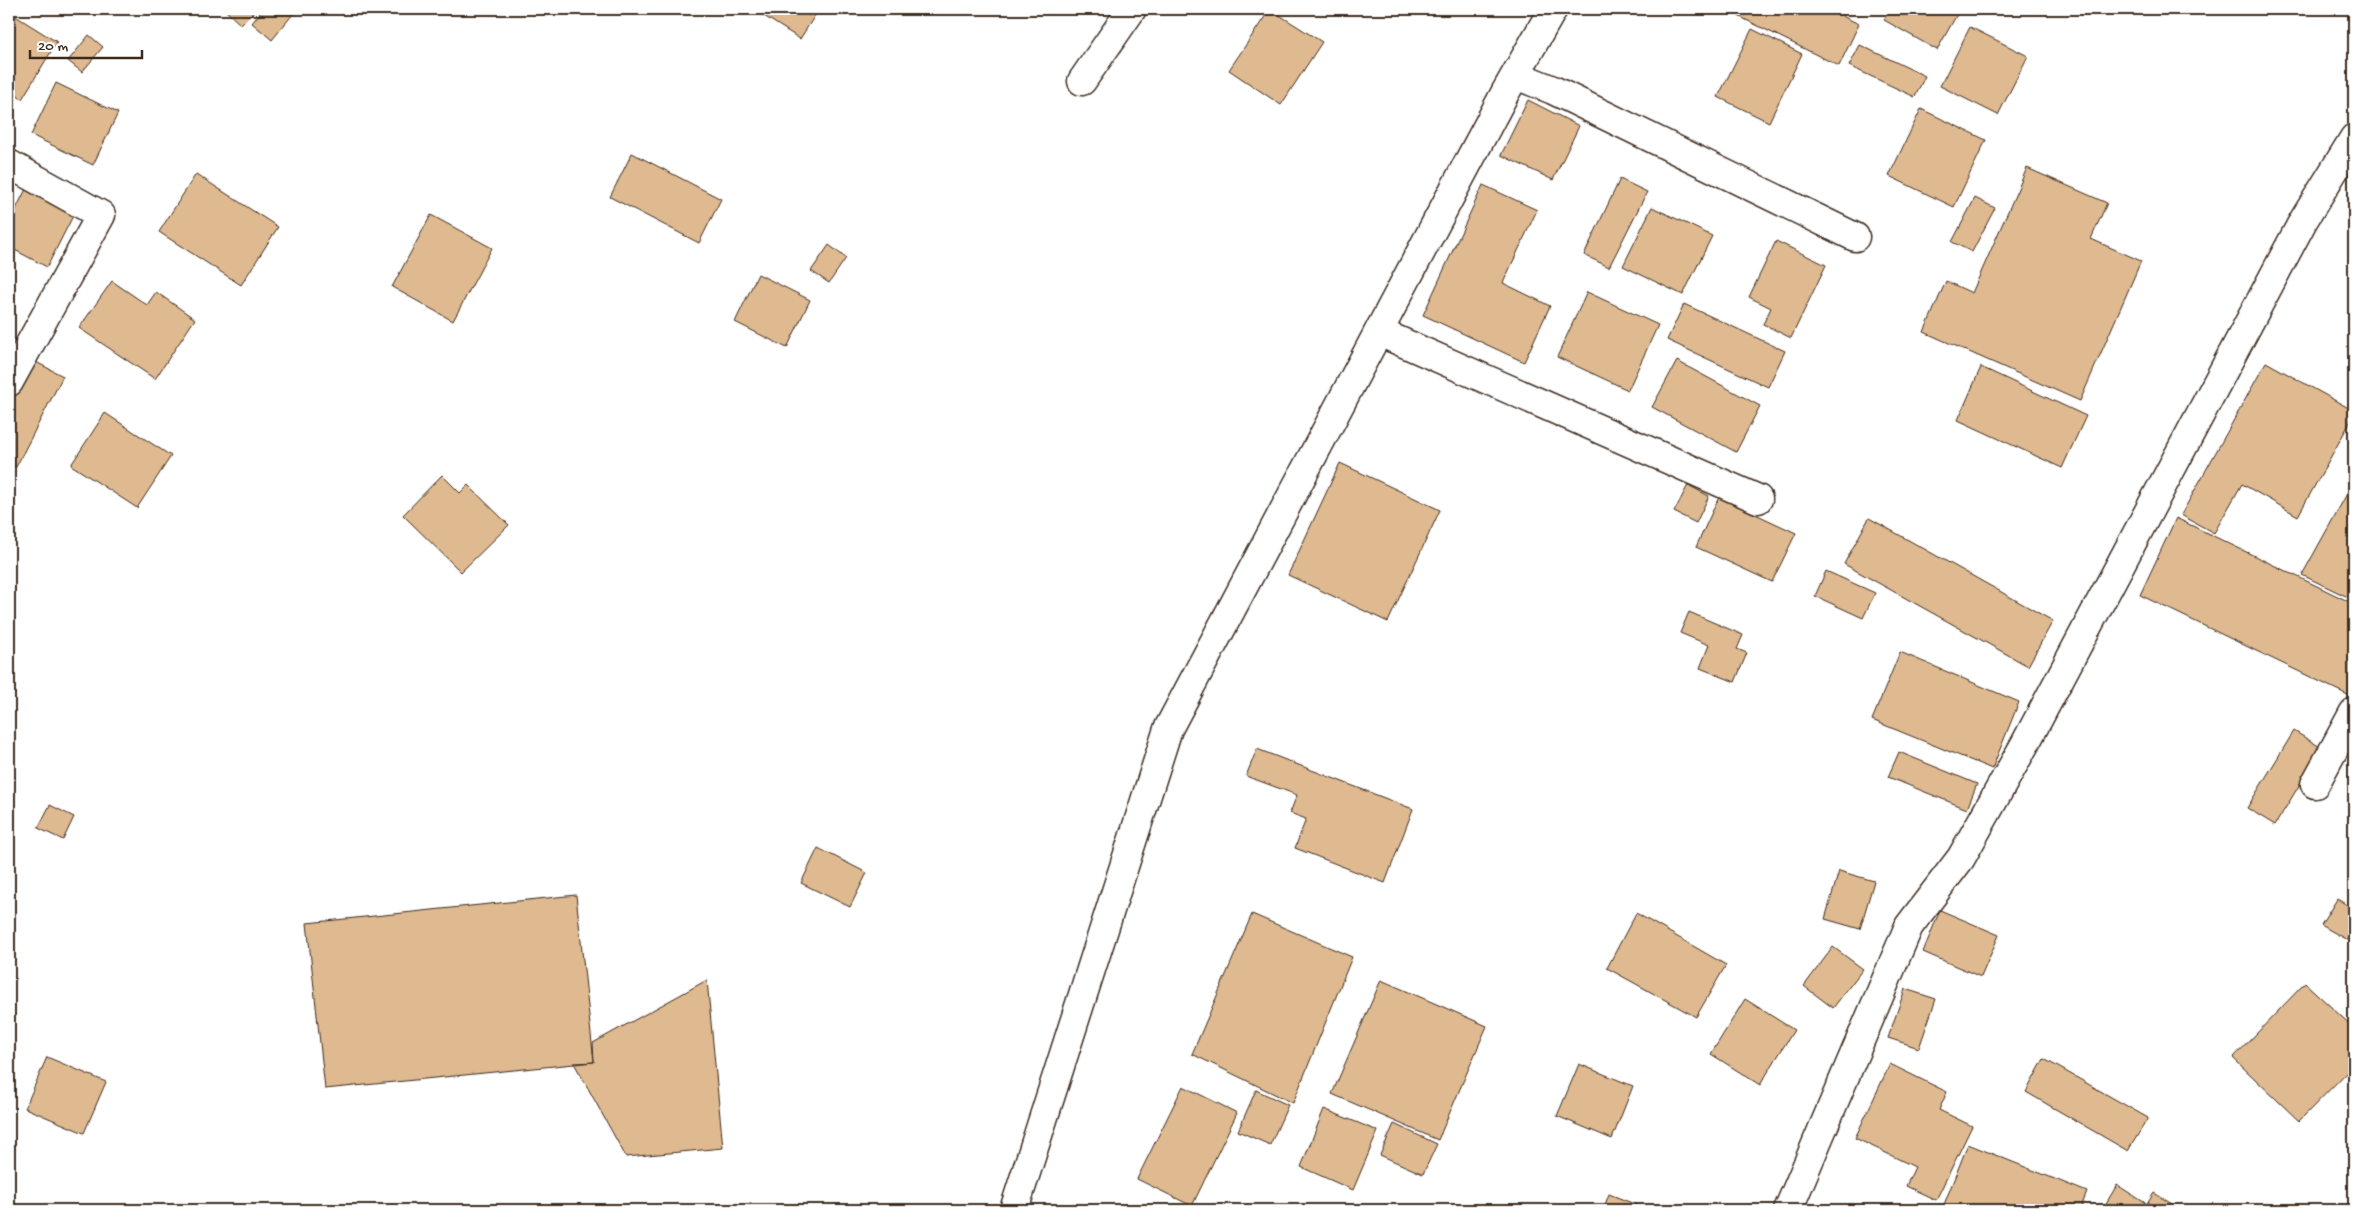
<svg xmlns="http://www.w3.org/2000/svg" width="2363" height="1219" font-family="'Gochi Hand',sans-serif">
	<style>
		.building { fill: #dfba90; stroke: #3b2a1e }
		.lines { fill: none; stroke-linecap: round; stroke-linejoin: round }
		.street-casing { stroke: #3b2a1e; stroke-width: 31 }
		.street { stroke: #fff; stroke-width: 28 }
	</style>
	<rect width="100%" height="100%" fill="#fff"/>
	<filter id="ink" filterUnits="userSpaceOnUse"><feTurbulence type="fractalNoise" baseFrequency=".02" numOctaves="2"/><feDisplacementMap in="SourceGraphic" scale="10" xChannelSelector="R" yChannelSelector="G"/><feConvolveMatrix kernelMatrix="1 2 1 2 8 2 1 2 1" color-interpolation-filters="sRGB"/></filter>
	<g filter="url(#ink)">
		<path class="building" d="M 224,9 L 257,9 L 241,25 Z
			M 263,9 L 297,9 L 272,40 L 252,23 Z
			M 753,9 L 819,9 L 800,39 Z
			M 1270,9 L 1322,42 L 1281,105 L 1229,70 Z
			M 1334,9 L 1346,9 L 1342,14 Z
			M 1724,9 L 1845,9 L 1842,16 L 1859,24 L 1839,66 Z
			M 1890,9 L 1960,9 L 1937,50 L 1884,20 Z
			M 9,12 L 57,42 L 22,99 L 9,91 Z
			M 1970,27 L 2028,56 L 1998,115 L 1940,86 Z
			M 1752,29 L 1802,54 L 1769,122 L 1718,97 Z
			M 89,35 L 103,47 L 82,72 L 68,61 Z
			M 1860,45 L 1925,76 L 1915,97 L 1849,66 Z
			M 56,83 L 118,113 L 93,165 L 31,135 Z
			M 1528,100 L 1579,126 L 1553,180 L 1501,155 Z
			M 1921,109 L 1986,140 L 1954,207 L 1889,176 Z
			M 632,153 L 721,199 L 699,243 L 610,197 Z
			M 2027,168 L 2107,203 L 2091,239 L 2141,261 L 2080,401 L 1924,332 L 1946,281 L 1972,293 Z
			M 196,174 L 278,227 L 241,285 L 159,232 Z
			M 1620,179 L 1647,192 L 1609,267 L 1584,255 Z
			M 29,183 L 77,208 L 47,267 L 9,247 L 9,223 Z
			M 1483,185 L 1537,210 L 1503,283 L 1550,306 L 1524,362 L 1423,315 Z
			M 1975,198 L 1995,208 L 1972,252 L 1952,242 Z
			M 1652,207 L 1712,236 L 1683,295 L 1623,266 Z
			M 431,215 L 492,248 L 453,321 L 392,287 Z
			M 1776,241 L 1826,265 L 1791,338 L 1763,324 L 1771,308 L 1749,297 Z
			M 829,245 L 846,258 L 829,283 L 811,271 Z
			M 758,274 L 810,300 L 787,348 L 735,322 Z
			M 112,281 L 147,305 L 156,292 L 195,319 L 155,379 L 79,328 Z
			M 1587,292 L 1658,325 L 1628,390 L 1557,357 Z
			M 1684,304 L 1785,351 L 1768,387 L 1667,340 Z
			M 30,359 L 63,376 L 16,467 L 9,463 L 9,401 Z
			M 1677,361 L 1760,406 L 1736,452 L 1652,407 Z
			M 2266,362 L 2354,411 L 2354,415 L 2298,516 L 2242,484 L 2214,533 L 2181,515 Z
			M 1981,367 L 2086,416 L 2062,468 L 1958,420 Z
			M 105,413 L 171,456 L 137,508 L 71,465 Z
			M 1340,463 L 1440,510 L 1388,622 L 1288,575 Z
			M 442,475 L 460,493 L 468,485 L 509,525 L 461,572 L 403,515 Z
			M 2354,481 L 2354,600 L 2302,575 Z
			M 1688,485 L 1709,496 L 1696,523 L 1674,512 Z
			M 1719,497 L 1796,533 L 1772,582 L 1696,547 Z
			M 1869,518 L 2053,621 L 2028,666 L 1844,564 Z
			M 2176,518 L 2354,604 L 2354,698 L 2140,595 Z
			M 1826,571 L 1875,593 L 1863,618 L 1815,596 Z
			M 1689,612 L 1743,635 L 1737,649 L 1747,653 L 1735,682 L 1700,668 L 1709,645 L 1680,633 Z
			M 1900,652 L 2019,702 L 1992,769 L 1872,720 Z
			M 2294,731 L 2322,748 L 2275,825 L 2247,808 Z
			M 1257,749 L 1413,809 L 1385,883 L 1295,848 L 1306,819 L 1290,813 L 1297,795 L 1246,776 Z
			M 1899,752 L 1977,784 L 1967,809 L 1888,777 Z
			M 50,805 L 74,817 L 63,840 L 38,828 Z
			M 818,848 L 867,873 L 850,907 L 801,883 Z
			M 1839,871 L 1874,881 L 1860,929 L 1825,919 Z
			M 576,895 L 594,1062 L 325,1089 L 307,923 Z
			M 2337,899 L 2354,909 L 2354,944 L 2321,925 Z
			M 1940,910 L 1999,935 L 1981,977 L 1923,952 Z
			M 1636,913 L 1726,965 L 1696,1017 L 1607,968 Z
			M 1252,914 L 1352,957 L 1293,1103 L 1192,1054 Z
			M 1833,947 L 1863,969 L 1833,1008 L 1804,986 Z
			M 707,980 L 723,1148 L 626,1157 L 574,1063 L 594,1062 L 593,1043 Z
			M 1381,980 L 1487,1026 L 1438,1140 L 1332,1094 Z
			M 2305,983 L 2354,1028 L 2354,1065 L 2299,1121 L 2233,1058 Z
			M 1905,989 L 1936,999 L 1919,1048 L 1888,1038 Z
			M 1745,999 L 1794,1030 L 1760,1085 L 1711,1054 Z
			M 47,1057 L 106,1082 L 84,1133 L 25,1108 Z
			M 2044,1059 L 2148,1118 L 2128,1151 L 2026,1092 Z
			M 1579,1064 L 1633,1086 L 1612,1139 L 1557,1116 Z
			M 1890,1064 L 1947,1092 L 1939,1110 L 1972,1126 L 1936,1200 L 1906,1186 L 1915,1167 L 1855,1138 Z
			M 1183,1086 L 1237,1113 L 1192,1206 L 1137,1179 Z
			M 1256,1090 L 1288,1105 L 1270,1145 L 1238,1131 Z
			M 1324,1109 L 1378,1131 L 1353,1190 L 1301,1167 Z
			M 1394,1124 L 1437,1144 L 1423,1174 L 1380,1155 Z
			M 1968,1144 L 2087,1192 L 2080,1210 L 1951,1210 L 1943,1207 Z
			M 2117,1185 L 2147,1204 L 2154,1193 L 2182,1210 L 2102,1210 Z
			M 1609,1194 L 1650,1210 L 1603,1210 Z"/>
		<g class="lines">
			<defs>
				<path id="street" d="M 1516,75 L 1553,90 L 1855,237
					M 1082,81 L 1132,9
					M 9,164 L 101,215 L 9,382
					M 1379,332 L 1758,499
					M 2315,784 L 2354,712
					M 1014,1210 L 1168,729 L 1505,93 L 1553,9
					M 1788,1210 L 1909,926 L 1961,858 L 2025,744 L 2303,221 L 2354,138"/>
			</defs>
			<use href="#street" class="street-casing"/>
			<use href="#street" class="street"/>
		</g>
	</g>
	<rect width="2363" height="1219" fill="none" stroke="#fff" stroke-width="30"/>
	<rect x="15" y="15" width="2333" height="1189" fill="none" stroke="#3b2a1e" stroke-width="2" filter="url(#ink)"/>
	<path d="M30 50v8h112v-8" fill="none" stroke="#3b2a1e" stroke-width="2.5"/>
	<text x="38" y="50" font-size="15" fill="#3b2a1e" stroke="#ffffff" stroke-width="4" paint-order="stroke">20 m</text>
</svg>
